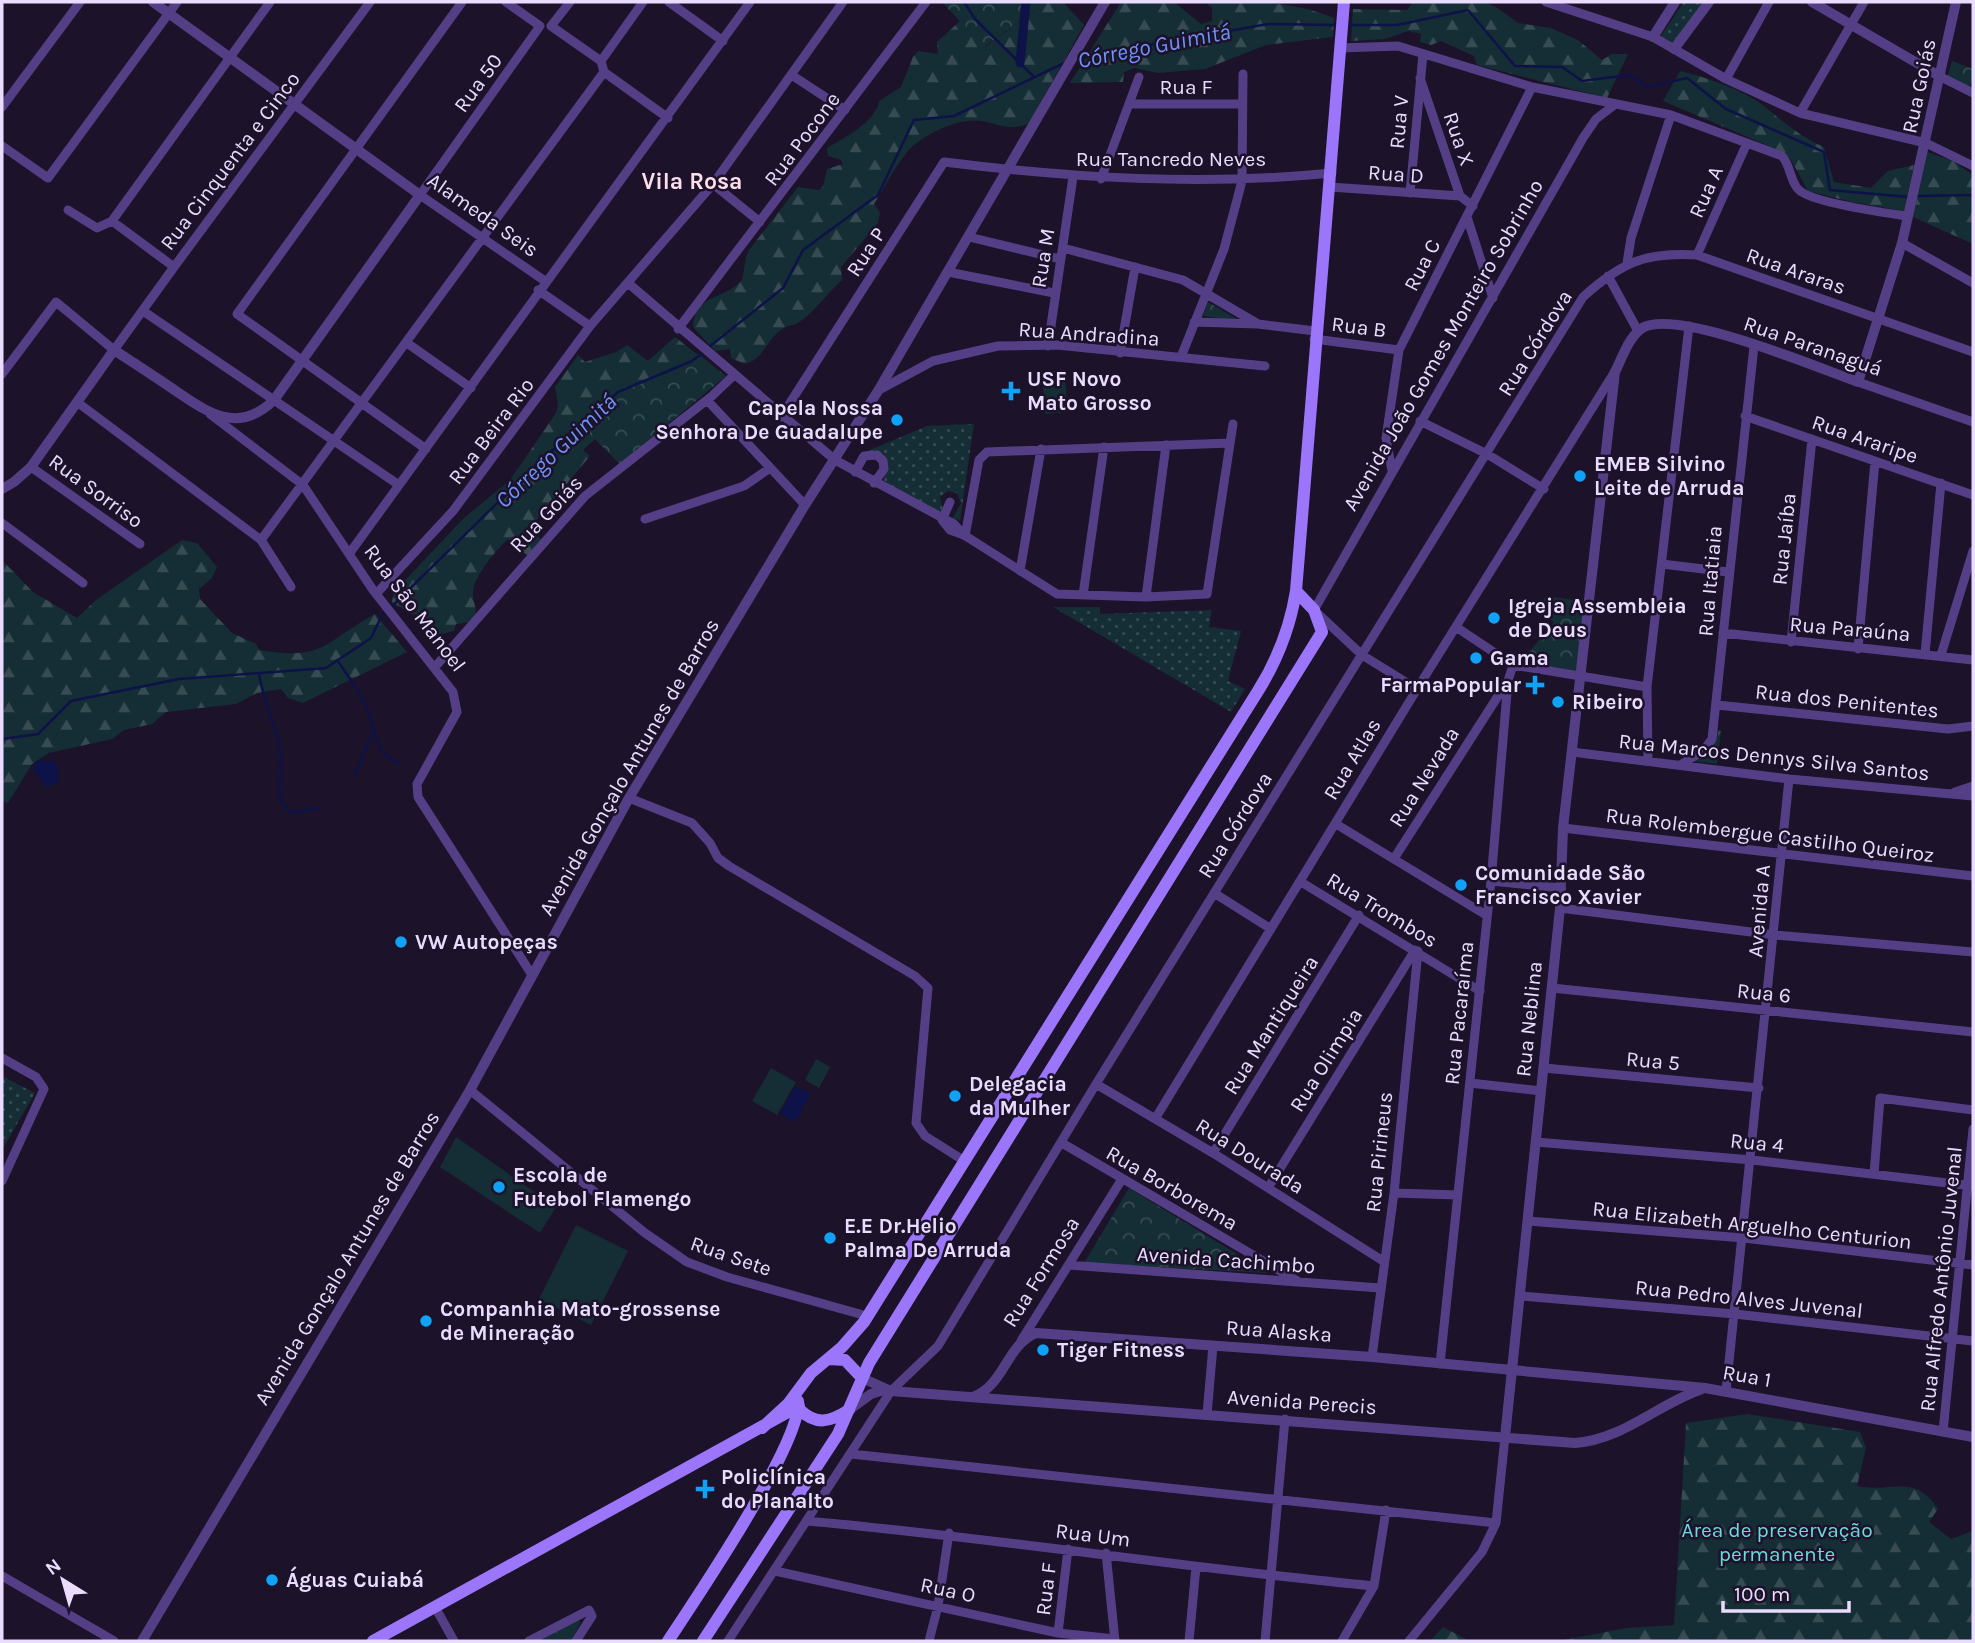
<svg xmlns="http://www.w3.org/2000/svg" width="1975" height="1643" font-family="Karla,sans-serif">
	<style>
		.grass { fill: url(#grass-dots) }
		.forest { fill: url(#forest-firs) }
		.park { fill: url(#park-crowns) }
		.garden { fill: #152d34 }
		.water { fill: #0d1348 }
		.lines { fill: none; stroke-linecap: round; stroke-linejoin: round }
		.stream { stroke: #0d1348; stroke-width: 2.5 }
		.canal { stroke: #0d1348; stroke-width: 9 }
		.minor { stroke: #543f87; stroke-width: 9 }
		.tertiary { stroke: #543f87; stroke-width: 10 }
		.secondary { stroke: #9c76fa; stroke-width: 12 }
		.poi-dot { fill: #0fa2f6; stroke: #1c122a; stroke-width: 2.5 }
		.labels { text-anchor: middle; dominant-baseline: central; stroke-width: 5; stroke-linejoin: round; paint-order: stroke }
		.street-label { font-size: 21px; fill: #e9dcfe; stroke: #1c122a }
		.poi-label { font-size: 21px; font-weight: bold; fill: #e9dcfe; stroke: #1c122a; text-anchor: start }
		.park-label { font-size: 21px; fill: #69dbdd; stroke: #1c122a }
		.water-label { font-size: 23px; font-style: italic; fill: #6e94fa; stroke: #1c122a }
		.neighbourhood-label { font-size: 23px; font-weight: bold; fill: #fedeea; stroke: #1c122a }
	</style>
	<defs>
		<pattern id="grass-dots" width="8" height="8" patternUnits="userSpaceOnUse" patternTransform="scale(1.75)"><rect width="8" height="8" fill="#152d34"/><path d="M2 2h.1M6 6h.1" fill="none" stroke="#374b52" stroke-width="1.8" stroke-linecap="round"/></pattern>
		<pattern id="forest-firs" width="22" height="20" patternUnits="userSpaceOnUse" patternTransform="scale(1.75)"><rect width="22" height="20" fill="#152d34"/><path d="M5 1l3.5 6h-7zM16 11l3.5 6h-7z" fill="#374b52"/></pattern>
		<pattern id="park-crowns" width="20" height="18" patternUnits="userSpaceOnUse" patternTransform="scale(1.75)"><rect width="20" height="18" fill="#152d34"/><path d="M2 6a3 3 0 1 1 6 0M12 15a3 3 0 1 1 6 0" fill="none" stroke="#374b52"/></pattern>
	</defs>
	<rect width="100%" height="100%" fill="#1c122a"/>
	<path class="grass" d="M 1684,2 L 1704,2 L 1674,45 L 1660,37 Z
		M 974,424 L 960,521 L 957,519 L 954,523 L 952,519 L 961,503 L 957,493 L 948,491 L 940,497 L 944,515 L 884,483 L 885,464 L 867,453 L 858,455 L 927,426 Z
		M 1053,607 L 1100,607 L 1100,614 L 1212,610 L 1209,627 L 1241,631 L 1228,681 L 1245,689 L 1231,712 Z
		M 2,1076 L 35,1093 L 2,1150 Z"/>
	<path class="forest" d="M 1047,2 L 1063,2 L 1084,25 L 1029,123 C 1013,132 998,124 981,121 C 959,117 921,135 907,152 C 894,168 885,187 874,204 L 880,213 L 878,223 L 841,267 L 842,280 C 827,293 814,313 799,322 C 794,326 788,325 784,328 C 766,338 766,358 745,364 L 731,358 L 730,349 L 715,351 L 693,327 C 694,294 724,300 741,281 C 745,276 743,261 749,250 L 798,187 L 819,190 L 823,186 L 827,169 L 843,164 L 841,160 L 828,156 L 827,148 C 844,138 876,122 879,101 L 901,87 L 913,57 L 918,51 L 938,54 L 937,42 L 960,21 L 985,47 Z
		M 1121,2 L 1174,2 L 1201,24 L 1212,21 L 1212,8 L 1205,2 C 1250,2 1292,0 1334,18 L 1333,37 L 1266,45 L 1205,69 L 1158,73 L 1134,68 L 1124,72 L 1123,82 L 1070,83 Z
		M 1413,2 L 1484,2 L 1496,7 L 1518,23 L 1551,28 L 1578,40 L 1602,60 L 1612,54 L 1628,54 L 1607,98 L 1477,65 L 1474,56 L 1441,41 L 1431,45 L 1420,42 L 1421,34 L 1408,31 L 1385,39 L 1351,41 L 1353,9 L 1407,10 Z
		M 1680,71 C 1709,78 1748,91 1770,111 C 1787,125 1803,138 1824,147 L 1834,182 L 1871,188 L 1888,171 L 1914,165 L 1904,211 L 1852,202 L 1808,191 L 1791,160 L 1783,152 L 1663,101 Z
		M 1927,152 L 1953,161 L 1973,175 L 1973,244 L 1913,217 Z
		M 675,337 L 703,359 L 620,452 L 617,461 L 595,439 L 583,450 L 590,456 L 528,530 L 544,541 L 529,557 L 508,539 C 497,549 475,575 473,591 C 472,598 476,606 476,614 L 470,622 L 456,624 L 454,631 L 441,634 L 432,632 L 423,616 L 411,614 L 392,602 L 393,593 L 464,518 L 510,480 L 556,413 L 558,405 L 555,387 L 578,355 L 585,362 L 616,352 L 627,345 L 648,361 Z
		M 182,540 L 197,543 L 217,567 L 212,578 L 199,589 L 200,599 L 232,633 L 256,644 L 259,650 C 324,661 323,643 375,614 L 407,652 L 303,703 L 288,698 L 281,689 L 257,693 L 236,704 L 166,712 L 152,724 L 124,730 L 112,739 L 49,753 L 32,764 L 8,803 L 2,801 L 2,560 L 33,592 L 77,618 L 96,600 Z
		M 1748,1414 L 1860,1432 L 1866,1448 L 1857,1486 C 1892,1493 1915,1473 1938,1509 L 1929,1522 L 1951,1539 L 1973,1531 L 1973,1641 L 1559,1641 L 1626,1628 L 1674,1625 L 1686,1423 Z
		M 1443,1627 L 1466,1639 L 1465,1641 L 1430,1641 Z"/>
	<path class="park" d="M 942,2 L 1047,2 L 984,47 Z
		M 1952,61 L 1973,69 L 1973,81 L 1969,87 L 1947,78 Z
		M 1208,302 L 1242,322 L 1203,316 Z
		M 697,353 L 726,376 L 620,464 L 581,425 L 618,392 L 692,361 Z
		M 1546,596 L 1588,602 L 1578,671 L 1521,662 L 1554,622 L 1537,611 Z
		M 1717,730 L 1721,731 L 1717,764 L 1691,761 Z
		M 1129,1188 L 1268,1273 L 1084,1263 Z
		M 577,1620 L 581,1622 L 571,1641 L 539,1641 Z"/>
	<path class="garden" d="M 1064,370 L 1068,412 L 1045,414 L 1042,372 Z
		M 816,1059 L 830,1067 L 819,1088 L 805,1080 Z
		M 771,1068 L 796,1082 L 777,1115 L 752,1101 Z
		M 456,1137 L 556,1207 L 540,1233 L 440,1167 Z
		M 576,1225 L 628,1251 L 591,1325 L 539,1299 Z"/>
	<path class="water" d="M 38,760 L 56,762 L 59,782 L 46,787 L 33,768 Z
		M 795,1086 L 811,1094 L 795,1122 L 780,1114 Z"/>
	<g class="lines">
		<path class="stream" d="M 964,2 L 975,19 L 1033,76
			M 1347,25 L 1397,25 L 1468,10 L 1515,66 L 1562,67 L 1582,81 L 1629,75 L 1647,87 L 1687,78 L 1726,109 L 1824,152 L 1830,190 L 1908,197
			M 1076,58 L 1268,24 L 1336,25
			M 1918,196 L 1973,195
			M 709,347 L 783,288 L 803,250 L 878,195 L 914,120 L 954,116 L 1064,63
			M 337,660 C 348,676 360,691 367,709 C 377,732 373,752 400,764
			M 259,673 C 263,704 280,731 281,763 C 281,784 273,798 291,813 L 318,808
			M 2,739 L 38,734 L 71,701 L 179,679 L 326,668 L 371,638 L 381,617 L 537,464 L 618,392 L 692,361 L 704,352
			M 355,775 L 372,733"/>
		<path class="canal" d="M 1020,63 L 1026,2"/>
		<path class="minor" d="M 270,2 L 112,221 L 174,267 L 370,2
			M 506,2 L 540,26 L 420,195 L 545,281
			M 570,2 L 551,26 L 601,61 L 604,72
			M 669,2 L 723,41
			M 1546,2 L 1653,37 L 1726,79 L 1800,113 L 1926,143 L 1973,166
			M 1340,48 L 1398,46 L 1532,87 L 1671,115 L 1782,156 C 1791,166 1790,182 1799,190 C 1813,203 1886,213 1907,216
			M 601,61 L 643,2
			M 793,76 L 845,110
			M 1941,77 L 1973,93
			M 1420,78 L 1460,196 L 1473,206
			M 1726,79 L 1769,2
			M 1130,104 L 1241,104
			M 2,107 L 80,2
			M 1800,113 L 1864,2
			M 2,146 L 48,178 L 177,2
			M 1101,179 L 1139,77
			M 713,184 L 760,222
			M 1330,187 L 1460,196
			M 1410,193 L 1423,54
			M 68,210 L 97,228 L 112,221
			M 1467,217 L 1493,298
			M 969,237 L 1060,259
			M 1902,243 L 1973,283
			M 1063,248 L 1183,280 L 1258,324
			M 1697,255 L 1747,143
			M 1627,263 L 1631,238 L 1671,115
			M 948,272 L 1054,293
			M 1608,276 L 1638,331
			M 628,283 L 835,460 L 954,524 L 964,535 L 950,530 L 942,520
			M 538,290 L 590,326
			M 143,311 L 399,485
			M 1194,322 L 1258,324 L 1315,331
			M 678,329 L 926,2
			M 1314,339 L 1399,350
			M 407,343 L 471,388
			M 1048,346 L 1073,177
			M 1120,353 L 1135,267
			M 1181,357 L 1224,249 L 1242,181 L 1243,74
			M 2,374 L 56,302 L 114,350 L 174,267
			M 1858,382 L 1973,422
			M 879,390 L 933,361 L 998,346 L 1057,345 L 1265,366
			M 707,400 L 805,505
			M 77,402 L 261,540 L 291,587
			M 210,414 L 303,485 L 373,590 L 453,692 L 457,712 L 417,784 L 418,797 L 532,975
			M 1745,416 L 1973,495
			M 781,417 L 944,162 C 1074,178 1201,186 1332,173
			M 1420,421 L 1487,454 L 1544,489
			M 426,449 L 237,314 L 462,2
			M 31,467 L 140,544
			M 1392,471 L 1386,438 L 1399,350 L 1532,87
			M 855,472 L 864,456 L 877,455 L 883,461 L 884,469 L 874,483
			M 645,519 L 744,486 L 770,468
			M 942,520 L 950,502
			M 2,523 L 83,583
			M 964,535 L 1057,594 L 1146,597 L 1207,594 L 1233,424
			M 965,536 L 979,460 L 987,452 L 1230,443
			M 261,540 L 604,72 L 668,118
			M 349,554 L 750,2
			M 1662,564 L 1728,572
			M 1020,571 L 1041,449
			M 376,594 L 453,511 L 590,326 L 713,184 L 843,2
			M 1083,595 L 1104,447
			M 1146,597 L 1166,445
			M 1456,627 L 1513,665 L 1647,687
			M 1723,633 L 1973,660
			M 1791,642 L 1812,439
			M 1858,649 L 1875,461
			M 1925,654 L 1941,483
			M 1941,655 L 1973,551
			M 435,667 L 585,496 L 712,396 L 733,376
			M 1417,689 L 1362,655 L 1314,610 L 1583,138 L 1596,119 L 1613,106
			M 1717,705 L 1948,729 L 1973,726
			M 1572,752 L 1789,779 L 1973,796
			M 1648,760 L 1647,687 L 1689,326
			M 1682,764 L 1704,750 L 1712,739 L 1754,346
			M 1955,792 L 1973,786
			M 629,798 L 692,823 L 710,843 L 718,858 L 729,866 L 915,976 L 928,988 L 916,1123 L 925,1136 L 963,1160
			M 1336,824 L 1486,915
			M 1563,828 L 1973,876
			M 1395,857 L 1507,682
			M 1491,881 L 1561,888
			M 1301,882 L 1480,991
			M 1214,893 L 1271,929
			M 1560,908 L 1775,935 L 1973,952
			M 1552,988 L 1973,1032
			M 2,1058 L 36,1077 L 44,1089 L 2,1181
			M 1544,1068 L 1759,1088
			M 1470,1083 L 1541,1091
			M 1096,1084 L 1213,1153 L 1383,1261
			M 470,1090 L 645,1233 L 687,1262 L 727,1277 L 867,1316
			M 1155,1119 L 1417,689 L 1614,373
			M 1536,1142 L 1752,1160 L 1973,1186
			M 1062,1143 L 1299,1282
			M 1213,1153 L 1359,915
			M 1874,1174 L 1880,1098 L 1973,1110
			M 1268,1188 L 1415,950
			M 1394,1193 L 1458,1195
			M 1528,1221 L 1744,1238 L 1973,1265
			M 1069,1265 L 1380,1288
			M 1520,1296 L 1735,1314 L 1973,1341
			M 1021,1341 L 1122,1179
			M 1372,1357 L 1394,1193 L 1418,951
			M 1440,1364 L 1491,881 L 1508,681 L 1513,665
			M 1726,1391 L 1789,779
			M 1207,1414 L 1213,1346
			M 1943,1432 L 1973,1129
			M 851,1454 L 1496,1523
			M 807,1521 C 997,1538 1185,1568 1374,1586
			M 1106,1553 L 1115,1641
			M 775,1571 L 1058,1633 L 1115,1639
			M 2,1576 L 114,1641
			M 435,1607 L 454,1641
			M 1058,1633 L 1068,1549
			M 529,1641 L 589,1610 L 592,1616 L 576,1641
			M 728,1641 L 891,1391 L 938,1346 L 1096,1084 L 1583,297 C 1622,262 1645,252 1697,255 L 1973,352
			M 929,1641 L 938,1606 L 949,1533
			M 1189,1641 L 1196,1567
			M 1265,1641 L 1285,1419
			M 1342,1641 L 1374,1586 L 1386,1510
			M 1409,1641 L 1482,1552 L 1496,1523 L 1505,1437"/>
		<path class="tertiary" d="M 1812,2 L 1941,77
			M 1653,37 L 1675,2
			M 1674,49 L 1709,2
			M 2,489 L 14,482 L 31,467 L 114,350 C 134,363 154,376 173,389 C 208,413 238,435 274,400 L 420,195 L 153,2
			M 862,1378 L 891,1391 L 1575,1443 C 1622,1440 1658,1404 1702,1389
			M 973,1397 C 1005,1385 1006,1345 1036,1333 L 1372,1357 L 1705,1388 L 1973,1437
			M 849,1410 L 871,1394 L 884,1390
			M 1505,1437 L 1560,908 L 1563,828 L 1615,372 C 1622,358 1630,334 1644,327 C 1681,310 1816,367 1858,382 L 1902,243 L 1956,2
			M 142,1641 L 470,1090 L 629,798 L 805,505 L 878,391 L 1105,2"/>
		<path class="secondary" d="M 829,1359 L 845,1360 L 862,1378
			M 799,1409 C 816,1426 830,1422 849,1410
			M 762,1428 L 788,1404 L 811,1373 L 842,1347 L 864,1322 L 1258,691 C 1278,659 1290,628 1296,591 L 1344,2
			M 373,1641 L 799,1406
			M 668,1641 C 695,1600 803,1441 798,1401
			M 703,1641 L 838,1434 L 869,1363 L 1322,632 L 1314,610 L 1296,591"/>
	</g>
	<g class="poi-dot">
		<path d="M1007.5 380.5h7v7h7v7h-7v7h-7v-7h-7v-7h7z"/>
		<circle cx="897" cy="420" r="7"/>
		<circle cx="1580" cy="476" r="7"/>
		<circle cx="1494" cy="618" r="7"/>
		<circle cx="1476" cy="658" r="7"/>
		<path d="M1531.5 674.5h7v7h7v7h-7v7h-7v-7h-7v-7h7z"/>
		<circle cx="1558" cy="702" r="7"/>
		<circle cx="1461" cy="885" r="7"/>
		<circle cx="401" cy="942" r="7"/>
		<circle cx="955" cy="1096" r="7"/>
		<circle cx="499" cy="1187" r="7"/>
		<circle cx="830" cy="1238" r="7"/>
		<circle cx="426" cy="1321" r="7"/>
		<circle cx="1043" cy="1350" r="7"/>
		<path d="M701.5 1478.5h7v7h7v7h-7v7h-7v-7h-7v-7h7z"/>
		<circle cx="272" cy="1580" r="7"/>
	</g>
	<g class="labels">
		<g class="street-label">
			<text transform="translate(478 83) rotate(-54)">Rua 50</text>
			<text transform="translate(1919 86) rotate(-78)">Rua Goiás</text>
			<text x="1186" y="87">Rua F</text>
			<text transform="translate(1399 122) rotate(-85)">Rua V</text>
			<text transform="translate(802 139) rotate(-53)">Rua Pocone</text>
			<text transform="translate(1459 139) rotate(71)">Rua X</text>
			<text x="1171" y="159">Rua Tancredo Neves</text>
			<text transform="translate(230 161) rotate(-53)">Rua Cinquenta e Cinco</text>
			<text transform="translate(1396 174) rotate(4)">Rua D</text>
			<text transform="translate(1706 192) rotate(-66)">Rua A</text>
			<text transform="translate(483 215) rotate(35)">Alameda Seis</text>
			<text transform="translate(866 252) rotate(-57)">Rua P</text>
			<text transform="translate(1043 258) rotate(-81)">Rua M</text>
			<text transform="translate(1422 265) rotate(-63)">Rua C</text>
			<text transform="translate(1796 271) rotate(19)">Rua Araras</text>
			<text transform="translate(1359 327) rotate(7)">Rua B</text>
			<text transform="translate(1089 334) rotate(4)">Rua Andradina</text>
			<text transform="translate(1535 343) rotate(-58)">Rua Córdova</text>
			<text transform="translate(1443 345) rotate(-60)">Avenida João Gomes Monteiro Sobrinho</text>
			<text transform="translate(1813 346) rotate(19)">Rua Paranaguá</text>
			<text transform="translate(491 431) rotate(-53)">Rua Beira Rio</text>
			<text transform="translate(1865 439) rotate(19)">Rua Araripe</text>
			<text transform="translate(96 491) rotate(36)">Rua Sorriso</text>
			<text transform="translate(546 514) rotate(-47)">Rua Goiás</text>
			<text transform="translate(1784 539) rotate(-84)">Rua Jaíba</text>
			<text transform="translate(1710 581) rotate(-85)">Rua Itatiaia</text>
			<text transform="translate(415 608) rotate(53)">Rua São Manoel</text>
			<text transform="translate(1850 629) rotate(5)">Rua Paraúna</text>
			<text transform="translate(1847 701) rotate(6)">Rua dos Penitentes</text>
			<text transform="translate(1774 757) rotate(6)">Rua Marcos Dennys Silva Santos</text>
			<text transform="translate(1352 759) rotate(-59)">Rua Atlas</text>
			<text transform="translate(629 767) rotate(-60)">Avenida Gonçalo Antunes de Barros</text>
			<text transform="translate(1424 777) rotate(-58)">Rua Nevada</text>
			<text transform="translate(1235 825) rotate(-58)">Rua Córdova</text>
			<text transform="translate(1770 835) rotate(7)">Rua Rolembergue Castilho Queiroz</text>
			<text transform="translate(1382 910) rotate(31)">Rua Trombos</text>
			<text transform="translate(1759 911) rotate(-85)">Avenida A</text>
			<text transform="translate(1764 993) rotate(6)">Rua 6</text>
			<text transform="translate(1459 1013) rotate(-84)">Rua Pacaraíma</text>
			<text transform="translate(1529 1019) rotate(-84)">Rua Neblina</text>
			<text transform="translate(1271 1025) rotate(-58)">Rua Mantiqueira</text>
			<text transform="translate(1326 1060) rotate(-58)">Rua Olimpia</text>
			<text transform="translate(1653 1061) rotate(5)">Rua 5</text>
			<text transform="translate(1757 1143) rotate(6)">Rua 4</text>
			<text transform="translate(1379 1152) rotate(-84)">Rua Pirineus</text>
			<text transform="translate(1250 1156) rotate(32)">Rua Dourada</text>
			<text transform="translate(1172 1188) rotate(30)">Rua Borborema</text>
			<text transform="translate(1752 1225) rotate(6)">Rua Elizabeth Arguelho Centurion</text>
			<text transform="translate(731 1256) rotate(19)">Rua Sete</text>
			<text transform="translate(347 1258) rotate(-59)">Avenida Gonçalo Antunes de Barros</text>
			<text transform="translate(1226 1260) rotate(4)">Avenida Cachimbo</text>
			<text transform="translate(1041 1272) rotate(-58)">Rua Formosa</text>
			<text transform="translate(1941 1279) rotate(-84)">Rua Alfredo Antônio Juvenal</text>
			<text transform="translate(1749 1299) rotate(6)">Rua Pedro Alves Juvenal</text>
			<text transform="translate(1279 1331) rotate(4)">Rua Alaska</text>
			<text transform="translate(1747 1376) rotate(10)">Rua 1</text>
			<text transform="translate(1302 1402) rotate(4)">Avenida Perecis</text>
			<text transform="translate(1093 1535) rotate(7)">Rua Um</text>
			<text transform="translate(1046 1589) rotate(-83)">Rua F</text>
			<text transform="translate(948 1590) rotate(12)">Rua O</text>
		</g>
		<g class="poi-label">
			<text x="1027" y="379">USF Novo<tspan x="1027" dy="24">Mato Grosso</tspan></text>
			<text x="883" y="408" text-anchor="end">Capela Nossa<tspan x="883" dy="24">Senhora De Guadalupe</tspan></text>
			<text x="1594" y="464">EMEB Silvino<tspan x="1594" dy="24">Leite de Arruda</tspan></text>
			<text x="1508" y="606">Igreja Assembleia<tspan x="1508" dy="24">de Deus</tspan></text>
			<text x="1490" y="658">Gama</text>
			<text x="1521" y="685" text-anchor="end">FarmaPopular</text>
			<text x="1572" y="702">Ribeiro</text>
			<text x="1475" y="873">Comunidade São<tspan x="1475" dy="24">Francisco Xavier</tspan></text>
			<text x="415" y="942">VW Autopeças</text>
			<text x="969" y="1084">Delegacia<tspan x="969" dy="24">da Mulher</tspan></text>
			<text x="513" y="1175">Escola de<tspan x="513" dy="24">Futebol Flamengo</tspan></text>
			<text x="844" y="1226">E.E Dr.Helio<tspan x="844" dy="24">Palma De Arruda</tspan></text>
			<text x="440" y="1309">Companhia Mato-grossense<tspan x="440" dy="24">de Mineração</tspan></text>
			<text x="1057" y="1350">Tiger Fitness</text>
			<text x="721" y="1477">Policlínica<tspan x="721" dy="24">do Planalto</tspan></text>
			<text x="286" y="1580">Águas Cuiabá</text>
		</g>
		<g class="park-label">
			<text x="1777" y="1530">Área de preservação<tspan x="1777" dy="24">permanente</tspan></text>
		</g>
		<g class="water-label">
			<text transform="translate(1154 46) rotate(-11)">Córrego Guimitá</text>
			<text transform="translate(556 451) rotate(-43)">Córrego Guimitá</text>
		</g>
		<g class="neighbourhood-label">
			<text x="692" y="181">Vila Rosa</text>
		</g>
	</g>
	<rect width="1975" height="1643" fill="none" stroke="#e9dcfe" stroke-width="7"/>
	<g transform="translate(63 1580) rotate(323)" stroke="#1c122a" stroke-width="5" paint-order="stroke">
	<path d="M0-5L12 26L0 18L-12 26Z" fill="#e9dcfe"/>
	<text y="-10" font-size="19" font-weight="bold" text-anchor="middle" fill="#e9dcfe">N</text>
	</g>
	<path d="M1723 1601v10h126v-10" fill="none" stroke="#e9dcfe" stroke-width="3.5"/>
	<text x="1734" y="1601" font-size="21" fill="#e9dcfe" stroke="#1c122a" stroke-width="5" paint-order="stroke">100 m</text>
</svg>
